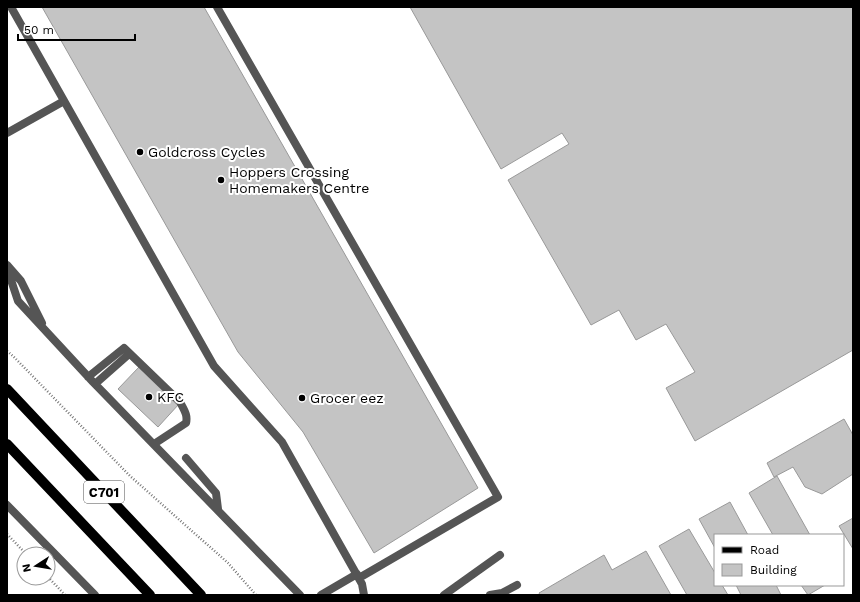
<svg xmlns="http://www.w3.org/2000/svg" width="860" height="602" font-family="'Work Sans',sans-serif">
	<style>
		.building { fill: #c4c4c4; stroke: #999 }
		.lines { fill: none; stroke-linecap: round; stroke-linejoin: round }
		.path { stroke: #777; stroke-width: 2.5; stroke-dasharray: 1 2; stroke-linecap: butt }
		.service { stroke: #555; stroke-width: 8 }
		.minor { stroke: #555; stroke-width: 8 }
		.primary { stroke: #000; stroke-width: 10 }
		.poi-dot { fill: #000; stroke: #fff; stroke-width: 1.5 }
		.labels { text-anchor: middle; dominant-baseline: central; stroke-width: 4; stroke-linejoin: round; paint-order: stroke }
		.shield { fill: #fff; stroke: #4c4c4c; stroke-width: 1 }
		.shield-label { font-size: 13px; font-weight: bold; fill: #000 }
		.poi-label { font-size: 14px; fill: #000; stroke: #fff; text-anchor: start }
	</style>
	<rect width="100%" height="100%" fill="#fff"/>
	<path class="building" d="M 42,7 L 204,7 L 478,488 L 374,553 L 303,432 L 238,352 Z
		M 410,7 L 853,7 L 853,350 L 695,441 L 666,388 L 695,372 L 666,324 L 636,340 L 619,310 L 591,325 L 508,180 L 569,144 L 562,133 L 501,169 Z
		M 139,367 L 179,404 L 158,427 L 118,389 Z
		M 844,419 L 853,435 L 853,474 L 822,494 L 805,487 L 793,467 L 774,477 L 767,463 Z
		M 777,476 L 810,535 L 773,535 L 749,493 Z
		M 730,502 L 748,535 L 715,535 L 715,548 L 699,519 Z
		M 853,518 L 853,549 L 839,526 Z
		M 689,529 L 715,573 L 715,585 L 722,585 L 728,595 L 687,595 L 659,546 Z
		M 646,551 L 671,595 L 540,595 L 539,593 L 604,555 L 612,570 Z
		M 736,585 L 776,585 L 781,595 L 741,595 Z
		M 801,585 L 825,585 L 808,595 Z"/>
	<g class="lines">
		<path class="path" d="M 7,351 L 13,356 L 130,476 L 228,563 L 256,595
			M 7,534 L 26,554
			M 48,577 L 65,595"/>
		<path class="service" d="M 11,7 L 214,366 L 282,442 L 362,584 L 364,595
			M 217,7 L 498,497 L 359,578
			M 7,133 L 64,101
			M 7,265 L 21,281 L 42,323
			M 7,268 L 18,301 L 93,382 L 300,595
			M 88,377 L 124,348 L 180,402 C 184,410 188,415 186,423 L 154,444
			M 95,384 L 129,354
			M 186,458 L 216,493 L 218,509
			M 321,595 L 357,574
			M 444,595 L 500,555
			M 490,595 L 502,593 L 517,585"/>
		<path class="minor" d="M 7,505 L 95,595"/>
		<path class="primary" d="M 7,389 L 201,595
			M 7,444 L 150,595"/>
	</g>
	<g class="poi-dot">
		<circle cx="140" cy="152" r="4"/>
		<circle cx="221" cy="180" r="4"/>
		<circle cx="149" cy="397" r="4"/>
		<circle cx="302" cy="398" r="4"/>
	</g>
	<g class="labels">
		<rect class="shield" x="84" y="481" width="40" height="22" rx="3"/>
		<g class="shield-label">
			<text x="104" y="492">C701</text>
		</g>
		<g class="poi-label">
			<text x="148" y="152">Goldcross Cycles</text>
			<text x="229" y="172">Hoppers Crossing<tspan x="229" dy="16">Homemakers Centre</tspan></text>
			<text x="157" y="397">KFC</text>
			<text x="310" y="398">Grocer eez</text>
		</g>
	</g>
	<rect width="860" height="602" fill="none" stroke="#000000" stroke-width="16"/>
	<rect x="714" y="534" width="130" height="52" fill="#ffffff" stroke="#999999"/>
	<rect x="722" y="547" width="20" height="6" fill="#000000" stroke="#999999"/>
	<text x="750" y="554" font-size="12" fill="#000000">Road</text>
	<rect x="722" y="564" width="20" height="12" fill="#c4c4c4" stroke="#999999"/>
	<text x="750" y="574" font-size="12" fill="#000000">Building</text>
	<g transform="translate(36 566) rotate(258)"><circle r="19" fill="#ffffff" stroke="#999999"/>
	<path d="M0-3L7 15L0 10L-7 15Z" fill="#000000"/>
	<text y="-6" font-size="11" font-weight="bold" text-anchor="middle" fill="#000000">N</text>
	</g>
	<path d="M18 34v6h117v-6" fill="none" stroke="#000000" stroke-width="2"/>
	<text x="24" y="34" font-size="12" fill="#000000" stroke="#ffffff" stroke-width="3" paint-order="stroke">50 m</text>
</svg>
